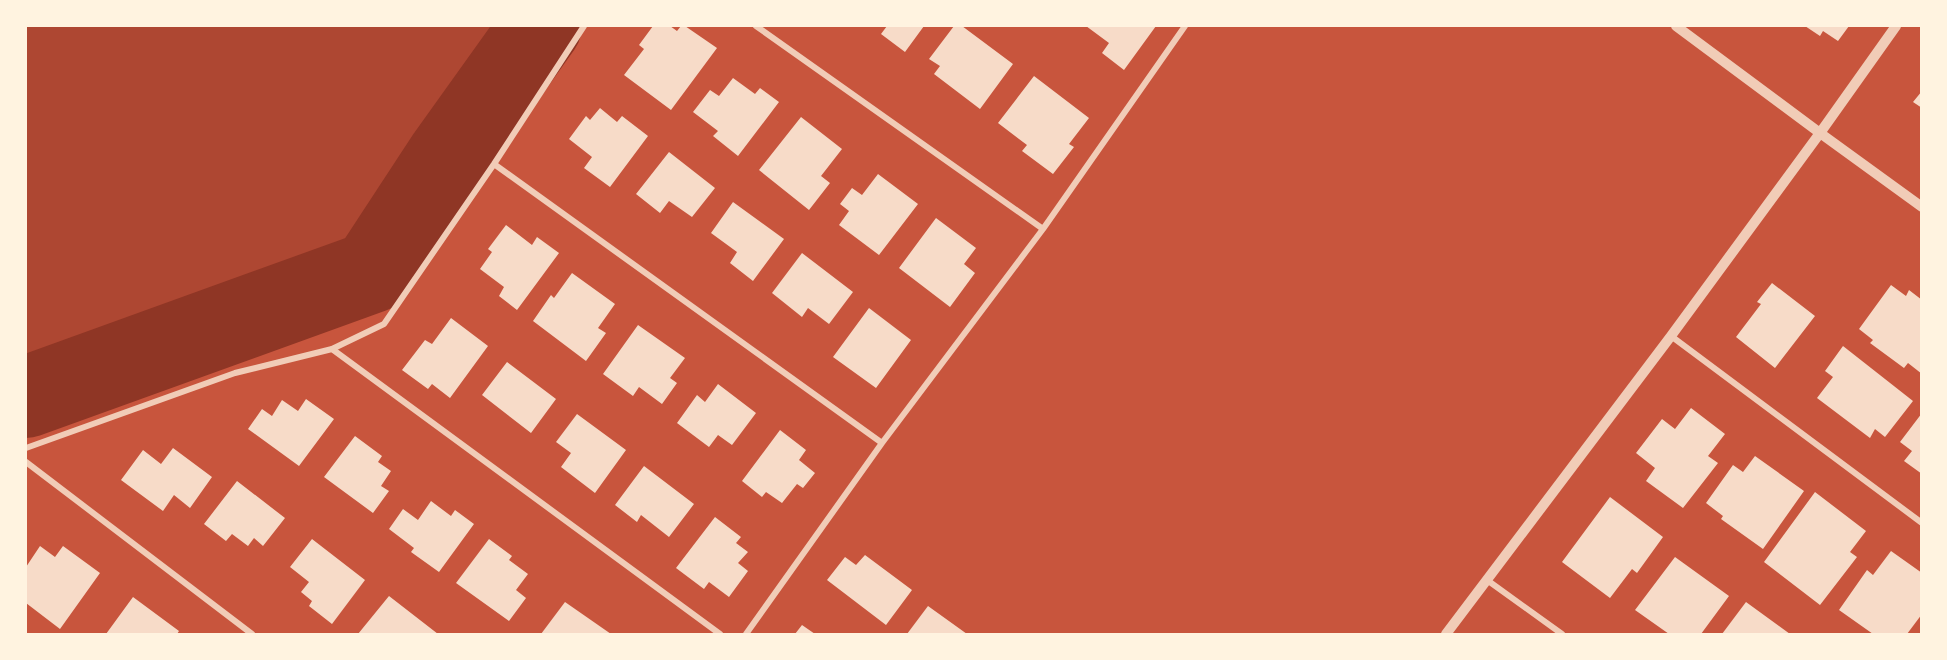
<svg xmlns="http://www.w3.org/2000/svg" width="1947" height="660" font-family="Jost,sans-serif">
	<style>
		.green { fill: #ae4732 }
		.lines { fill: none; stroke-linecap: round; stroke-linejoin: round }
		.river { stroke: #8f3625; stroke-width: 82 }
		.building { fill: #f7dbc8 }
		.minor { stroke: #f1ccb7; stroke-width: 6 }
		.tertiary { stroke: #f1ccb7; stroke-width: 10 }
	</style>
	<rect width="100%" height="100%" fill="#c8553d"/>
	<path class="green" d="M 26,26 L 513,26 L 349,255 L 291,293 L 26,382 Z"/>
	<g class="lines">
		<path class="river" d="M 26,397 L 372,272 L 448,156 L 541,26"/>
	</g>
	<path class="building" d="M 653,26 L 670,26 L 677,31 L 681,26 L 685,26 L 717,48 L 671,110 L 624,75 L 644,49 L 639,45 Z
		M 887,26 L 924,26 L 905,52 L 881,34 Z
		M 954,26 L 962,26 L 1013,64 L 980,109 L 934,74 L 940,66 L 929,59 Z
		M 1086,26 L 1156,26 L 1124,70 L 1102,53 L 1109,43 Z
		M 1805,26 L 1849,26 L 1838,41 L 1823,31 L 1820,36 Z
		M 1034,76 L 1089,118 L 1069,144 L 1074,147 L 1053,174 L 1022,151 L 1027,145 L 998,123 Z
		M 733,78 L 755,94 L 760,88 L 779,102 L 738,156 L 713,136 L 718,131 L 693,112 L 710,90 L 719,96 Z
		M 1922,91 L 1922,108 L 1913,102 Z
		M 600,108 L 617,122 L 622,116 L 648,136 L 610,187 L 584,168 L 592,157 L 569,139 L 586,116 L 590,120 Z
		M 801,117 L 842,149 L 821,176 L 830,183 L 809,210 L 759,170 Z
		M 669,152 L 715,188 L 692,217 L 669,201 L 660,213 L 636,194 Z
		M 878,174 L 918,204 L 879,255 L 839,225 L 849,211 L 840,204 L 852,188 L 862,195 Z
		M 733,202 L 784,239 L 753,281 L 730,263 L 737,252 L 711,233 Z
		M 936,218 L 976,248 L 964,264 L 975,273 L 950,307 L 899,268 Z
		M 506,225 L 532,245 L 537,237 L 559,253 L 517,310 L 499,296 L 504,287 L 480,269 L 492,252 L 488,249 Z
		M 802,253 L 853,292 L 829,324 L 808,308 L 802,317 L 772,293 Z
		M 572,273 L 615,304 L 598,328 L 606,333 L 586,361 L 533,321 L 551,295 L 554,298 Z
		M 1772,283 L 1815,316 L 1775,368 L 1736,337 L 1761,304 L 1757,302 Z
		M 1891,285 L 1906,296 L 1909,290 L 1922,300 L 1922,374 L 1908,363 L 1904,368 L 1870,343 L 1873,340 L 1859,329 Z
		M 869,308 L 911,340 L 876,388 L 833,357 Z
		M 451,318 L 488,346 L 450,398 L 432,384 L 428,389 L 402,370 L 425,340 L 432,344 Z
		M 638,325 L 685,358 L 670,378 L 677,383 L 662,404 L 639,387 L 633,396 L 603,374 Z
		M 1843,346 L 1913,401 L 1885,437 L 1875,429 L 1870,438 L 1817,398 L 1833,377 L 1825,371 Z
		M 507,362 L 556,399 L 531,433 L 482,395 Z
		M 718,384 L 756,413 L 732,445 L 718,435 L 709,447 L 677,423 L 697,395 L 705,402 Z
		M 306,399 L 334,419 L 299,466 L 248,429 L 262,409 L 272,416 L 282,400 L 298,411 Z
		M 1691,408 L 1725,434 L 1708,456 L 1718,463 L 1683,508 L 1646,481 L 1655,468 L 1636,453 L 1662,419 L 1675,429 Z
		M 1922,413 L 1922,474 L 1904,461 L 1912,451 L 1900,442 Z
		M 577,414 L 626,450 L 595,493 L 561,467 L 571,453 L 556,442 Z
		M 780,430 L 806,450 L 799,460 L 815,473 L 803,488 L 797,484 L 782,503 L 766,492 L 762,497 L 742,481 Z
		M 355,436 L 382,456 L 378,462 L 391,471 L 381,486 L 389,491 L 373,513 L 324,477 Z
		M 173,448 L 212,477 L 190,508 L 174,495 L 163,511 L 121,480 L 143,450 L 161,464 Z
		M 1755,456 L 1804,491 L 1763,549 L 1721,519 L 1723,516 L 1706,503 L 1733,465 L 1743,472 Z
		M 644,466 L 694,504 L 669,537 L 641,515 L 637,522 L 615,505 Z
		M 237,481 L 285,518 L 263,546 L 254,538 L 248,546 L 232,534 L 226,541 L 204,524 Z
		M 1815,492 L 1866,531 L 1850,552 L 1857,557 L 1820,605 L 1764,562 Z
		M 1610,497 L 1663,537 L 1637,573 L 1632,569 L 1610,598 L 1562,562 Z
		M 431,501 L 451,516 L 455,510 L 474,524 L 439,572 L 411,552 L 414,548 L 389,529 L 403,509 L 418,520 Z
		M 715,517 L 741,537 L 736,543 L 748,552 L 738,563 L 748,571 L 729,597 L 709,582 L 704,589 L 676,568 Z
		M 312,539 L 365,580 L 332,624 L 309,606 L 312,601 L 301,592 L 309,582 L 290,567 Z
		M 489,539 L 512,556 L 509,560 L 528,574 L 516,590 L 526,598 L 509,621 L 456,583 Z
		M 40,546 L 55,557 L 63,546 L 100,573 L 60,629 L 26,603 L 26,567 Z
		M 1891,551 L 1922,573 L 1922,614 L 1907,634 L 1873,634 L 1839,610 L 1867,570 L 1873,575 Z
		M 865,555 L 912,590 L 886,625 L 827,580 L 845,557 L 856,565 Z
		M 1675,557 L 1729,596 L 1701,634 L 1669,634 L 1635,610 Z
		M 389,596 L 438,634 L 358,634 Z
		M 133,597 L 179,631 L 177,634 L 106,634 Z
		M 565,602 L 611,634 L 541,634 Z
		M 1746,602 L 1790,634 L 1722,634 Z
		M 928,606 L 967,634 L 907,634 Z
		M 802,625 L 815,634 L 795,634 Z"/>
	<g class="lines">
		<path class="minor" d="M 756,26 L 1043,229
			M 494,164 L 882,443
			M 1671,336 L 1922,523
			M 332,349 L 720,634
			M 26,448 L 235,373 L 332,349 L 384,324 L 494,164 L 584,26
			M 26,462 L 252,634
			M 1487,580 L 1562,634
			M 746,634 L 882,443 L 1043,229 L 1185,26"/>
		<path class="tertiary" d="M 1896,26 L 1820,133 L 1922,207
			M 1446,634 L 1671,336 L 1820,133 L 1676,26"/>
	</g>
	<rect width="1947" height="660" fill="none" stroke="#fff3e0" stroke-width="54"/>
</svg>
